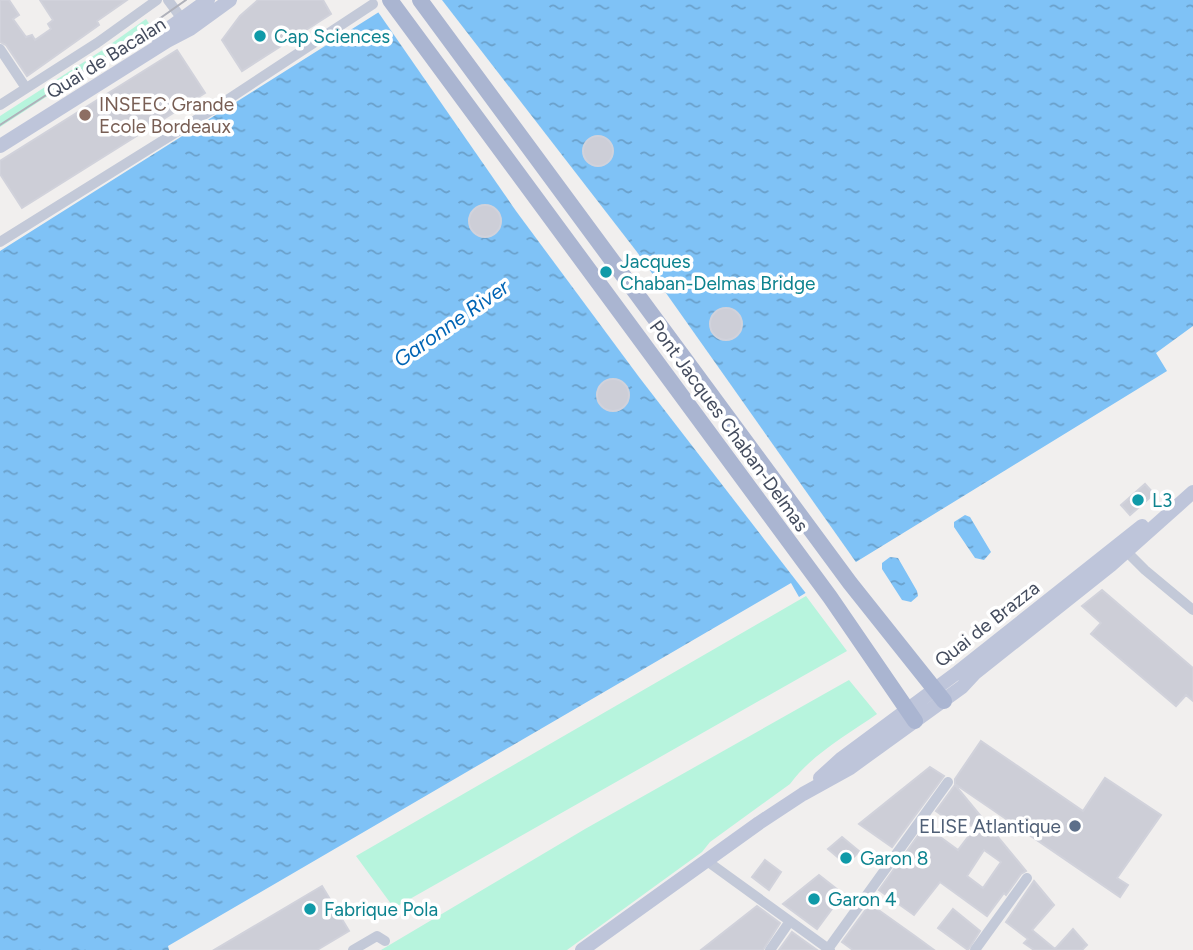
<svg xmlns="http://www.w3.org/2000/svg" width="1193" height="950" font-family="Figtree,sans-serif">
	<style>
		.grass { fill: #b7f4dd }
		.water { fill: url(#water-ripples) }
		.pier { fill: #f1efee }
		.building { fill: #cdced7; stroke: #d1d2db; stroke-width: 2; fill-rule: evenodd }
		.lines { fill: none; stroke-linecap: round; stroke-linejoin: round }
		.street { stroke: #c3c9d8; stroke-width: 10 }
		.secondary { stroke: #bec5da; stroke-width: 14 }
		.primary { stroke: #aab5d1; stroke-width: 16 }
		.tram { stroke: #afb1ba; stroke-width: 2 }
		.culture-dot { fill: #0f9aa8; stroke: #fff; stroke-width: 2.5 }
		.education-dot { fill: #8d6e63; stroke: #fff; stroke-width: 2.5 }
		.service-dot { fill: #5c6f8a; stroke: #fff; stroke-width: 2.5 }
		.labels { text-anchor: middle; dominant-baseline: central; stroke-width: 7; stroke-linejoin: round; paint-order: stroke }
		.culture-label { font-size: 19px; fill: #0d838f; stroke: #fff; text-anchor: start }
		.street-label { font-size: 19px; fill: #444c5e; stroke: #fff }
		.education-label { font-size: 19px; fill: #785e54; stroke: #fff; text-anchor: start }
		.service-label { font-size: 19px; fill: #4e5e75; stroke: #fff; text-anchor: end }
		.water-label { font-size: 21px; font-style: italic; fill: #0065b5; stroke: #fff }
	</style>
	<defs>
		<pattern id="water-ripples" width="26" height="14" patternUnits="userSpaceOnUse" patternTransform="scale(1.75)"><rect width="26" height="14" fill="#7fc2f6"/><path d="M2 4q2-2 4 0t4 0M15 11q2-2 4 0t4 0" fill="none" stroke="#6aa0ca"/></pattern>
	</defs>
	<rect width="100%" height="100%" fill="#f1efee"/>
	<path class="grass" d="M 146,19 L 152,28 L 0,127 L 0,116 L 101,51 Z
		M 806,596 L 847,651 L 394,908 L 356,856 Z
		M 849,680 L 877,714 C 847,735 811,755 790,784 L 710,842 L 702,852 L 567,950 L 381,950 L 585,829 Z"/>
	<path class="water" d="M 398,0 L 1193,0 L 1193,326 L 1156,353 L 1167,371 L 799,597 L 791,583 L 168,946 L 169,950 L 0,950 L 0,251 Z
		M 965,515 L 970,517 L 991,552 L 984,560 L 975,558 L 954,527 L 954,522 Z
		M 890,557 L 898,558 L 917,591 L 918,596 L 911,602 L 902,600 L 882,569 L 882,563 Z"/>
	<path class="pier" d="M 391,0 L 442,0 L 637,252 L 858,565 L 808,596 L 639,377 L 516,211 L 376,9 Z"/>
	<path class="building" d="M 0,0 L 9,0 L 19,15 L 13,19 L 26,37 L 32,35 L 35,40 L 51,29 L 48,24 L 53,20 L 40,0 L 127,0 L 97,21 L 99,25 L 27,76 L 6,45 L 0,42 Z
		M 258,0 L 323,0 L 331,14 L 242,71 L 222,40 L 240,16 Z
		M 177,50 L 205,93 L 22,208 L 0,174 L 0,161 Z
		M583 151a15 15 0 1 1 30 0a15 15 0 1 1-30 0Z
		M469 221a16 16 0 1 1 32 0a16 16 0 1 1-32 0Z
		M710 324a16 16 0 1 1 32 0a16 16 0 1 1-32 0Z
		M597 395a16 16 0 1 1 32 0a16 16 0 1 1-32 0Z
		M 1145,484 L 1154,494 L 1130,515 L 1121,505 Z
		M 1102,590 L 1193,668 L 1193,701 L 1186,695 L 1176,706 L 1091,634 L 1101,623 L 1082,606 Z
		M 981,741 L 1083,811 L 1105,778 L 1161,815 L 1117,878 L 1128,885 L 1120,897 L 955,784 L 955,779 Z
		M 930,767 L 944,776 L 892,847 L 859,824 Z
		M 955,785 L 1026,871 L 1021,874 L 1006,895 L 1004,893 L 987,916 L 940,882 L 914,915 L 879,890 L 925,826 L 958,850 L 977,825 L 958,827 L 936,811 ZM 984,850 L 1001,862 L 983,888 L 967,876 Z
		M 842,837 L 859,851 L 847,865 L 828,849 Z
		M 765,860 L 781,872 L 769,890 L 752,877 Z
		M 819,875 L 843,894 L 817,929 L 783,904 Z
		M 1034,881 L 1054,905 L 1032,930 L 1055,949 L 1073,929 L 1087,945 L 1082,950 L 1034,950 L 1024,943 L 1028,939 L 1006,922 Z
		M 322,886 L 349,931 L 317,950 L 214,950 Z
		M 870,904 L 915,936 L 934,950 L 853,950 L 842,942 Z
		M 757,906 L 780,923 L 763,950 L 701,950 Z
		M 953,909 L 980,931 L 968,950 L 938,928 Z
		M 792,932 L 817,950 L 779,950 Z"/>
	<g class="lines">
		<path class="street" d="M 168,0 L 185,23
			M 0,49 L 26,88
			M 0,105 L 97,43 L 157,0
			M 0,242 L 215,108 L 373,4
			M 1123,548 L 1145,570 L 1193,610
			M 707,861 L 830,950
			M 828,949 L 948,782
			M 353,950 L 377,936 L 385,941
			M 770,950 L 790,921
			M 975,950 L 1027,878"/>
		<path class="secondary" d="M 157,37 L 208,0
			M 0,146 L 167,41 L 190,29 L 230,0
			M 820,778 L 842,758 L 958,672 L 1142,526
			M 582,950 L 759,823 L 803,794 L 850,768 L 962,687 L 975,673 L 1111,565 L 1193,492"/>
		<path class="primary" d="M 390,0 L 830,597 L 915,721
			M 420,0 L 850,583 L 944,701"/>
		<path class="tram" d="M 0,125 L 105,57 L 186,0"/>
	</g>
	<g class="culture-dot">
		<circle cx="260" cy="36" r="7"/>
		<circle cx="606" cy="272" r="7"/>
		<circle cx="1138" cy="500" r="7"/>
		<circle cx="846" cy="858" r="7"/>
		<circle cx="814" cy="899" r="7"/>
		<circle cx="310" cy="909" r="7"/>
	</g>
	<circle class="education-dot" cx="85" cy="115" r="7"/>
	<circle class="service-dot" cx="1075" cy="826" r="7"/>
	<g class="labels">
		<g class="culture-label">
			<text x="274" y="36">Cap Sciences</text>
			<text x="620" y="261">Jacques<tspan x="620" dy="22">Chaban-Delmas Bridge</tspan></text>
			<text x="1152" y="500">L3</text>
			<text x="860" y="858">Garon 8</text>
			<text x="828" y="899">Garon 4</text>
			<text x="324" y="909">Fabrique Pola</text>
		</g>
		<g class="street-label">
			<text transform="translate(106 58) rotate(-32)">Quai de Bacalan</text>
			<text transform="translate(729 426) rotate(54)">Pont Jacques Chaban-Delmas</text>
			<text transform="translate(987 624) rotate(-38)">Quai de Brazza</text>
		</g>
		<g class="education-label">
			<text x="99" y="104">INSEEC Grande<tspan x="99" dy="22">Ecole Bordeaux</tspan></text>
		</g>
		<g class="service-label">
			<text x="1061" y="826">ELISE Atlantique</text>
		</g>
		<g class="water-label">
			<text transform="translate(451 323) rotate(-35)">Garonne River</text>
		</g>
	</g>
</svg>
